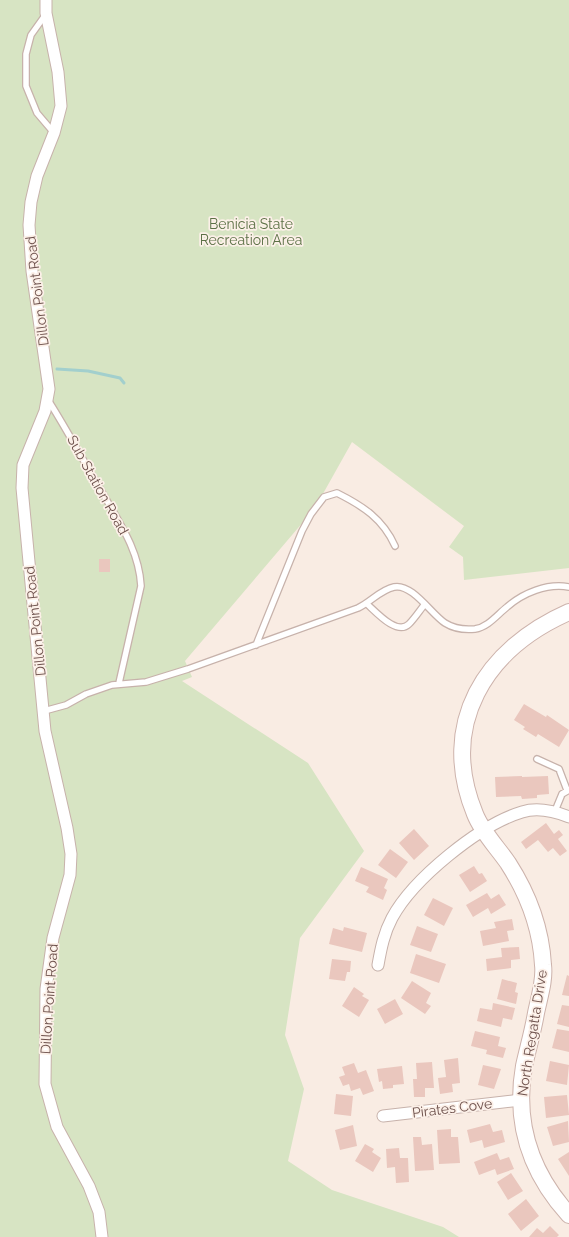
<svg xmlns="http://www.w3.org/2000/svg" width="569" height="1237" font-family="Raleway,sans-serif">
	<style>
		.green { fill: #d7e4c3 }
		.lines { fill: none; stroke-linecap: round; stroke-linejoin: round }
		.stream { stroke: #a2cfcd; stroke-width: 3 }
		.building { fill: #eac7be }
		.lane-casing { stroke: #c7b2ab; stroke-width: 8 }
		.street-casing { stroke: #c7b2ab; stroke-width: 13 }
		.secondary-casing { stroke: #cdb3ac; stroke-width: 18 }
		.lane { stroke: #fff; stroke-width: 5.5 }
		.street { stroke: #fff; stroke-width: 11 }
		.secondary { stroke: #fff; stroke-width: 16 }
		.labels { text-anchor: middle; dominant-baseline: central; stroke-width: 3.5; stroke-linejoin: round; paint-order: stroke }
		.park-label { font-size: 14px; fill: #5c7146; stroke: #fcf0e8 }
		.street-label { font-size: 14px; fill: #6d514c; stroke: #fcf0e8 }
	</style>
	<rect width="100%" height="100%" fill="#f9ece3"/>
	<path class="green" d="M 0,0 L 569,0 L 569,568 L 464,580 L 463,557 L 449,547 L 464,526 L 352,442 L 315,508 L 185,661 L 192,677 L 182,681 L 308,763 L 364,851 L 300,938 L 285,1035 L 304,1089 L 288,1161 L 332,1190 L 443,1227 L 459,1237 L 0,1237 Z"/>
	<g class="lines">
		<path class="stream" d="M 57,369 L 88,371 L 120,378 L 124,383"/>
	</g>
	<path class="building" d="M 99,559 L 110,559 L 110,572 L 99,572 Z
		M 524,704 L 546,717 L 547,715 L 569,730 L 559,747 L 538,734 L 536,737 L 523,729 L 525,727 L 514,720 Z
		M 522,776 L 522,777 L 548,776 L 549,794 L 537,795 L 537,798 L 522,799 L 521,796 L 496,797 L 495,777 Z
		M 546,823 L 554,834 L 559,830 L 563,835 L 558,839 L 567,851 L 560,856 L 553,848 L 548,852 L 538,840 L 526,849 L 521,842 Z
		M 414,829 L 429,846 L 414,860 L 399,843 Z
		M 390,849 L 408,862 L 396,878 L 378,865 Z
		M 474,866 L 479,874 L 482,873 L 487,881 L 470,892 L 459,875 Z
		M 361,867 L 388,879 L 384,888 L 387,890 L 383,900 L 366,892 L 369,887 L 355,881 Z
		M 487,893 L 491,899 L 499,894 L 506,905 L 491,914 L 488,908 L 473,917 L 466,905 Z
		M 433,898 L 453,908 L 444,926 L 424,915 Z
		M 512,919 L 514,930 L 507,931 L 509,941 L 483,946 L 480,931 L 496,928 L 494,922 Z
		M 417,926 L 438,934 L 431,952 L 410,945 Z
		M 344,927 L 367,933 L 362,952 L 329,944 L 333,928 L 343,931 Z
		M 519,947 L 520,959 L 511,960 L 511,968 L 487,971 L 486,959 L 502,957 L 501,948 Z
		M 416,954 L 446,964 L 439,983 L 410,973 Z
		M 332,959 L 351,961 L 350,972 L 347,972 L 345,981 L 329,979 Z
		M 567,975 L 569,976 L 569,996 L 562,995 Z
		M 502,979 L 517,983 L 515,992 L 518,993 L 516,1004 L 497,999 Z
		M 412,981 L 431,993 L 426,1003 L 431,1006 L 425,1014 L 401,998 Z
		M 354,987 L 364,994 L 362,996 L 369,1000 L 359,1017 L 342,1006 Z
		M 395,999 L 403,1014 L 385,1024 L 377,1009 Z
		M 493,1003 L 515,1008 L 512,1020 L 503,1018 L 501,1027 L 477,1021 L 480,1008 L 492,1010 Z
		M 562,1005 L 569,1006 L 569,1027 L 557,1024 Z
		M 557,1029 L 569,1031 L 569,1052 L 552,1048 Z
		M 475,1031 L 500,1037 L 498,1046 L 506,1048 L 503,1058 L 486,1054 L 487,1050 L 471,1046 Z
		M 458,1058 L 460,1083 L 452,1084 L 453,1092 L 440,1094 L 438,1078 L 446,1077 L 444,1060 Z
		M 550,1061 L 569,1065 L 567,1085 L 546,1081 Z
		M 432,1062 L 434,1088 L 425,1088 L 425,1097 L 414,1097 L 413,1079 L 417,1079 L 416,1063 Z
		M 354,1063 L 358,1073 L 366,1070 L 374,1091 L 363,1095 L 360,1088 L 351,1091 L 349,1084 L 343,1086 L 339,1077 L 345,1075 L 342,1067 Z
		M 483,1065 L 501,1069 L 494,1089 L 478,1085 Z
		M 402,1066 L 404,1084 L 393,1085 L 393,1088 L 383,1089 L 382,1081 L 379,1082 L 377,1069 Z
		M 336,1094 L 353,1096 L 351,1116 L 334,1114 Z
		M 567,1095 L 569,1115 L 546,1118 L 544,1097 Z
		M 568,1121 L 569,1142 L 553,1146 L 547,1127 Z
		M 490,1124 L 493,1132 L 502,1130 L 505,1142 L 484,1148 L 482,1140 L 470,1143 L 467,1130 Z
		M 353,1125 L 357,1146 L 340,1150 L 335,1130 Z
		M 451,1129 L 451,1137 L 458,1137 L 460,1163 L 439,1164 L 437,1130 Z
		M 413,1137 L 421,1137 L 422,1145 L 432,1144 L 434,1170 L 415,1171 Z
		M 365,1144 L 374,1149 L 372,1152 L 381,1158 L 373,1172 L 355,1161 Z
		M 399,1148 L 400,1158 L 408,1158 L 409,1182 L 396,1183 L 395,1167 L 387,1168 L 386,1149 Z
		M 569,1152 L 569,1176 L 558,1159 Z
		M 497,1153 L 500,1160 L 509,1157 L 514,1169 L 497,1175 L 495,1169 L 479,1175 L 474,1162 Z
		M 511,1173 L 523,1191 L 508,1200 L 497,1182 Z
		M 526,1199 L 539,1216 L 521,1231 L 508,1214 Z
		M 550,1226 L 559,1235 L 557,1237 L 529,1237 L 537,1228 L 543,1233 Z"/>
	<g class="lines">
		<defs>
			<path id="lane" d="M 46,14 L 31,35 L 26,54 L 26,86 L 37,113 L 54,133
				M 48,400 C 66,428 81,457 98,485 C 116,518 139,548 141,586 L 119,683
				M 367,604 C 376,612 397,636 409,624 C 415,618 420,610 425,604
				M 256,645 L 302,531 L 311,514 L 324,497 L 337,493 C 363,506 383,519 395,546
				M 44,711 L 66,705 L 86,694 L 112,685 L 146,682 L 188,669 L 358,608 C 371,602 380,590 394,587 C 412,583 432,615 445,623 C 453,628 465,630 475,629 C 488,627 497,615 507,607 C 523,593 547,583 569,587
				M 537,759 L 559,769 L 567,790
				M 555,811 L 562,794 L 569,790"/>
			<path id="street" d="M 46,0 L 46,13 L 58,72 L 61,106 L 54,133 L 37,176 L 31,202 L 29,225 L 32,271 L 49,389 L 45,411 L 23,465 L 22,488 L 45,731 L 67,828 L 71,854 L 70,875 L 53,938 L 46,989 L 45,1084 L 57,1127 L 89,1186 L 99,1212 L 102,1237
				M 378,965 C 381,948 384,933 392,918 C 413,879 479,825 522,812 C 538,807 554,811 569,817
				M 383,1116 L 521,1100"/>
			<path id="secondary" d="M 569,612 C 485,649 438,724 475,814 C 482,832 497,847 508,863 C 528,894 541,928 543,965 C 545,980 539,998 536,1013 C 533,1031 528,1048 524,1066 C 514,1123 531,1173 569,1215"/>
		</defs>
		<use href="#lane" class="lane-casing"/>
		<use href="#street" class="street-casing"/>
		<use href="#secondary" class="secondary-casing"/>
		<use href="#lane" class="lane"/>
		<use href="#street" class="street"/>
		<use href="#secondary" class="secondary"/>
	</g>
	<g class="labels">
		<g class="park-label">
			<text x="251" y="224">Benicia State<tspan x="251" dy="16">Recreation Area</tspan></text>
		</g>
		<g class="street-label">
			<text transform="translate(37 291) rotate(-97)">Dillon Point Road</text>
			<text transform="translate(98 485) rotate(61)">Sub Station Road</text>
			<text transform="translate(35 621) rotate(-96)">Dillon Point Road</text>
			<text transform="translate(49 999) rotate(-86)">Dillon Point Road</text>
			<text transform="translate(532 1033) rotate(-81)">North Regatta Drive</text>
			<text transform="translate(452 1108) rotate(-7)">Pirates Cove</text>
		</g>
	</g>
</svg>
